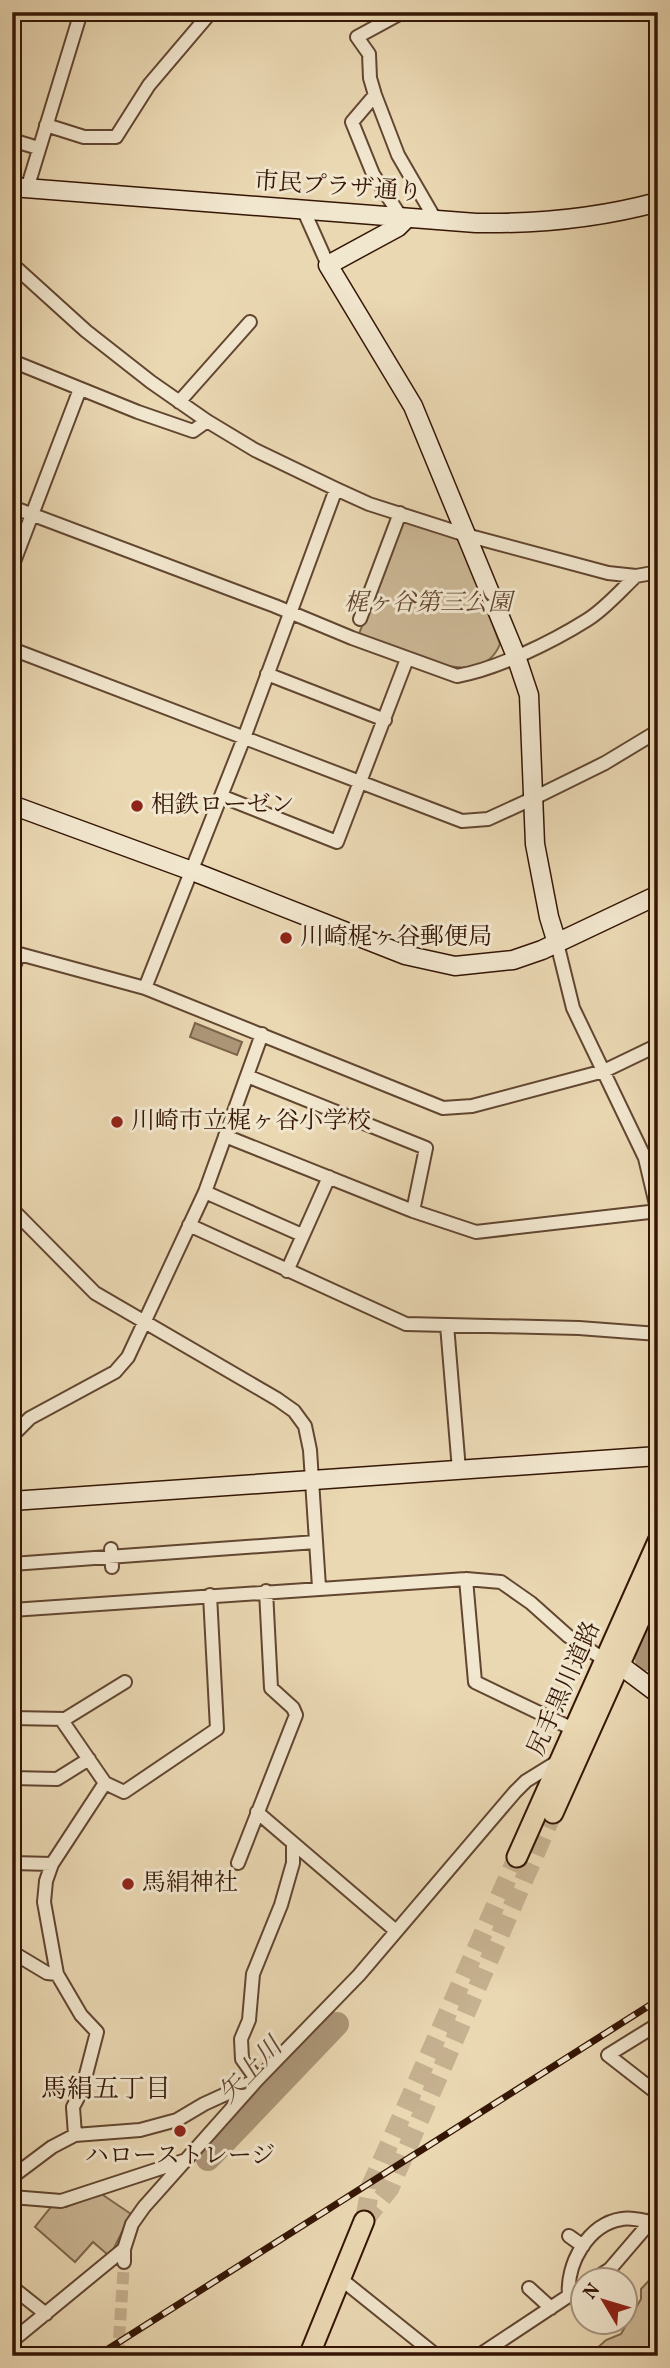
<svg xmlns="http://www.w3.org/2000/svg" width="670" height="2368" font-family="Vollkorn,'Noto Serif JP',serif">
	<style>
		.green { fill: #cbb795; stroke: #80664d; stroke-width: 2 }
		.water { fill: #ac9678; stroke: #7c634a; stroke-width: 2 }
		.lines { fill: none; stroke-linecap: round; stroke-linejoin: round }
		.river { stroke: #ac9678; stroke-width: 24 }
		.street-tunnel { stroke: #c6b190; stroke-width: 12; stroke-dasharray: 12 6; stroke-linecap: butt }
		.primary-tunnel { stroke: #c6b190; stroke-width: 19; stroke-dasharray: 19 10; stroke-linecap: butt }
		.street-casing { stroke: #624630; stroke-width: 16 }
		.secondary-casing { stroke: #351605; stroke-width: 21 }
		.primary-casing { stroke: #351605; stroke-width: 23 }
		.street { stroke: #f1e6ce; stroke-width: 12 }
		.secondary { stroke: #f1e6ce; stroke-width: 18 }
		.primary { stroke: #ead8b3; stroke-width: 19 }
		.rail-casing { stroke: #351605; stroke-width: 7 }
		.rail { stroke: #f1e6ce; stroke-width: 4.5; stroke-dasharray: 13; stroke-linecap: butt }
		.poi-dot { fill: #8f2418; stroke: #f1e6ce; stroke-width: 2.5 }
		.labels { text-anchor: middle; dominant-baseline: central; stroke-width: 6; stroke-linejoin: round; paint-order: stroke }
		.street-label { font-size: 24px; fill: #351605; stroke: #f1e6ce }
		.park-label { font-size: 24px; font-style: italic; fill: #624630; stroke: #f1e6ce }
		.poi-label { font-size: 24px; fill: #351605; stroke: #f1e6ce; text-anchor: start }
		.water-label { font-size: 26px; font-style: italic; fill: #654933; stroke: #f1e6ce }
		.neighbourhood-label { font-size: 26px; fill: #351605; stroke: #f1e6ce }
	</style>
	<rect width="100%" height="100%" fill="#ead8b3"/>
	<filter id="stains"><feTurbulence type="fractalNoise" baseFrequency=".00286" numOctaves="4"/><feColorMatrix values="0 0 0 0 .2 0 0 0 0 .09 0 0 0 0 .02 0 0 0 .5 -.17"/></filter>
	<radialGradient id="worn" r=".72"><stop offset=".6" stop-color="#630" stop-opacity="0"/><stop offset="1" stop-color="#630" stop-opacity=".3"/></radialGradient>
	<path class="green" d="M 403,518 L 459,537 L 500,644 C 480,696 394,647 359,634 Z
		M 100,2193 L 131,2214 L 112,2252 L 108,2255 L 93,2242 L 75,2262 L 35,2227 L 51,2207 L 66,2207 Z
		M 658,2256 L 658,2356 L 600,2356 L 594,2351 L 606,2340 L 621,2334 L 641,2299 L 641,2289 L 657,2272 L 655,2260 Z"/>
	<path class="water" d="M 195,1023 L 242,1042 L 237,1055 L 190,1037 Z"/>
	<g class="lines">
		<path class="river" d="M 647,1659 L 658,1635
			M 208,2159 L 337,2024"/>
		<path class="street-tunnel" d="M 118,2356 L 124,2262"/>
		<path class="primary-tunnel" d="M 365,2217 L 371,2185 L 517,1857
			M 364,2221 L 390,2188 L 553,1813"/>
		<defs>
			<path id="street" d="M 403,12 L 357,37 L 369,54 L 370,78 L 375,95 L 398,155 L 435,219
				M 375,95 L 352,122 L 373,174 L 401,217
				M 46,125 L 84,137 L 116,137 L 149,85 L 211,12
				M 12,140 L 38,148
				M 27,189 L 81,12
				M 303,209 L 328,265
				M 12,264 L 86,331 L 151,382 L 207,421 L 255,450 L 336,489 L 369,504 L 466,535 L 608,573 L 636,576 L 658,572
				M 12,361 L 138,412 L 193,431 L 207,421
				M 179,402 L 250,322
				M 12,507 L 275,606 L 352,638 L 457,676 C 497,669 552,642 587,620 C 605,609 621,590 636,576
				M 12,567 L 80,389
				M 360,619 L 400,513
				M 12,649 L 462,821 L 488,819 L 534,798 L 605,763 L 658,731
				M 267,674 L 385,720
				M 221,796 L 337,842 L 407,659
				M 557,943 L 573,1008 L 645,1158 L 658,1213
				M 12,952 L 145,988 L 443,1108 L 472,1106 L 604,1071 L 658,1045
				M 12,971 L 19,954
				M 145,988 L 244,738 L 336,489
				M 247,1076 L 426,1148 L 413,1211
				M 225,1136 L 413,1211 L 476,1232 L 658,1211
				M 205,1192 L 302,1235
				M 12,1209 L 95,1293 L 277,1399 L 294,1411 L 305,1426 L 310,1450 L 319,1587
				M 189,1225 L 406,1324 L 579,1328 L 658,1334
				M 287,1271 L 329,1177
				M 447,1325 L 459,1470
				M 12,1436 L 30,1418 L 115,1372 L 128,1357 L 205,1192 L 262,1034
				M 111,1549 L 112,1567
				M 12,1564 L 316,1542
				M 466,1579 L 475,1682 L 575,1730
				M 12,1610 L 466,1579 L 501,1582 L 531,1603 L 568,1636 L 605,1660
				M 12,1718 L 65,1719 L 125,1682
				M 61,1719 L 105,1783 L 124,1792 L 217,1729 L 210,1595
				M 12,1778 L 57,1779 L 89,1759
				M 257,1812 L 396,1931
				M 12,1863 L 52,1864
				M 238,1863 L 296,1715 L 293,1708 L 271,1688 L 266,1591
				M 12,1952 L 47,1973 L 57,1974
				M 658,2024 L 608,2055 L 658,2094
				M 257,2080 L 242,2059 L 241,2039 L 249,2020 L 253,1974 L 281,1905 L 293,1863 L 293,1843
				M 75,2135 L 73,2107 L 82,2090 L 97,2032 L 81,2015 L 57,1974 L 44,1902 L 46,1881 L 52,1864 L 105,1783
				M 12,2177 L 52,2147 L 75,2135 L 140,2130 L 177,2120 L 204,2104 L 250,2083
				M 12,2197 L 61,2201 L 183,2161
				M 569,2236 L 583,2246
				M 124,2262 L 124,2249 L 132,2224 L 144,2207 L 257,2080 L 359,1975 L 515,1792 L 526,1781 L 560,1760
				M 341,2279 L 437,2356
				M 593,2280 L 610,2269 L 658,2213
				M 12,2287 L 46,2314
				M 529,2288 L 551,2308
				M 569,2296 C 566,2264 588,2224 622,2219 C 631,2217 641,2220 650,2222
				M 12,2341 L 124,2249
				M 478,2356 L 582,2287"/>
			<path id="secondary" d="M 12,187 L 476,223 C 537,224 599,218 658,202
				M 407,218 L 398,227 L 328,265 L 413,406 L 516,656 L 529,695 L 535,844 L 549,917 L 557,943
				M 12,805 L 192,871 L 405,955 L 455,966 L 513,960 L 542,950 L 658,895
				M 12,1501 L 658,1456
				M 606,1660 L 620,1665 L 656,1692"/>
			<path id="primary" d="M 553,1813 L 658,1579
				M 517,1857 L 658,1541
				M 309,2356 L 364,2221"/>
		</defs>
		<use href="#street" class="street-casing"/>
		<use href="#secondary" class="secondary-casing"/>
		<use href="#primary" class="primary-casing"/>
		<use href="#street" class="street"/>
		<use href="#secondary" class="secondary"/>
		<use href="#primary" class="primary"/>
		<defs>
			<path id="rail" d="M 97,2356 L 658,2000"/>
		</defs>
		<use href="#rail" class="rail-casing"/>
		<use href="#rail" class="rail"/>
	</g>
	<g class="poi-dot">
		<circle cx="137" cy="806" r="7"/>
		<circle cx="286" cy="938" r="7"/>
		<circle cx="117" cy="1122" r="7"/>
		<circle cx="128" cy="1884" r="7"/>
		<circle cx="180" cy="2131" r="7"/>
	</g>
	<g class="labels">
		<g class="street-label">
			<text transform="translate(338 188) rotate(4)">市民プラザ通り</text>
			<text transform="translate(565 1689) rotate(-66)">尻手黒川道路</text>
		</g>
		<g class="park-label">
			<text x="428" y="604">梶ヶ谷第三公園</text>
		</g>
		<g class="poi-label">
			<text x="151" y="806">相鉄ローゼン</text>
			<text x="300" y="938">川崎梶ヶ谷郵便局</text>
			<text x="131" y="1122">川崎市立梶ヶ谷小学校</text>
			<text x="142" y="1884">馬絹神社</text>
			<text x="180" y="2157" text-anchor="middle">ハローストレージ</text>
		</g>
		<g class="water-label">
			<text transform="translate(251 2071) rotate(-46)">矢上川</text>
		</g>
		<g class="neighbourhood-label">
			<text x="106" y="2090">馬絹五丁目</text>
		</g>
	</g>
	<rect width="670" height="2368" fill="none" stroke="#ead8b3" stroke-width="42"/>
	<rect x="14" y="14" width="642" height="2340" fill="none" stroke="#351605" stroke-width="3.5"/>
	<rect x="21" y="21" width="628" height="2326" fill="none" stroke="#351605" stroke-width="2"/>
	<g transform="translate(604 2301) rotate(308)"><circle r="33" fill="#f1e6ce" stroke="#a6937e" stroke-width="2"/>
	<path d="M0-5L12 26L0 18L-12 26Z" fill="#8f2418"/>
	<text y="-10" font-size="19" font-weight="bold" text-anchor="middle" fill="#351605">N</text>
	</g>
	<rect width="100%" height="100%" filter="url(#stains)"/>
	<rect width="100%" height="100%" fill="url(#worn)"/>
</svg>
